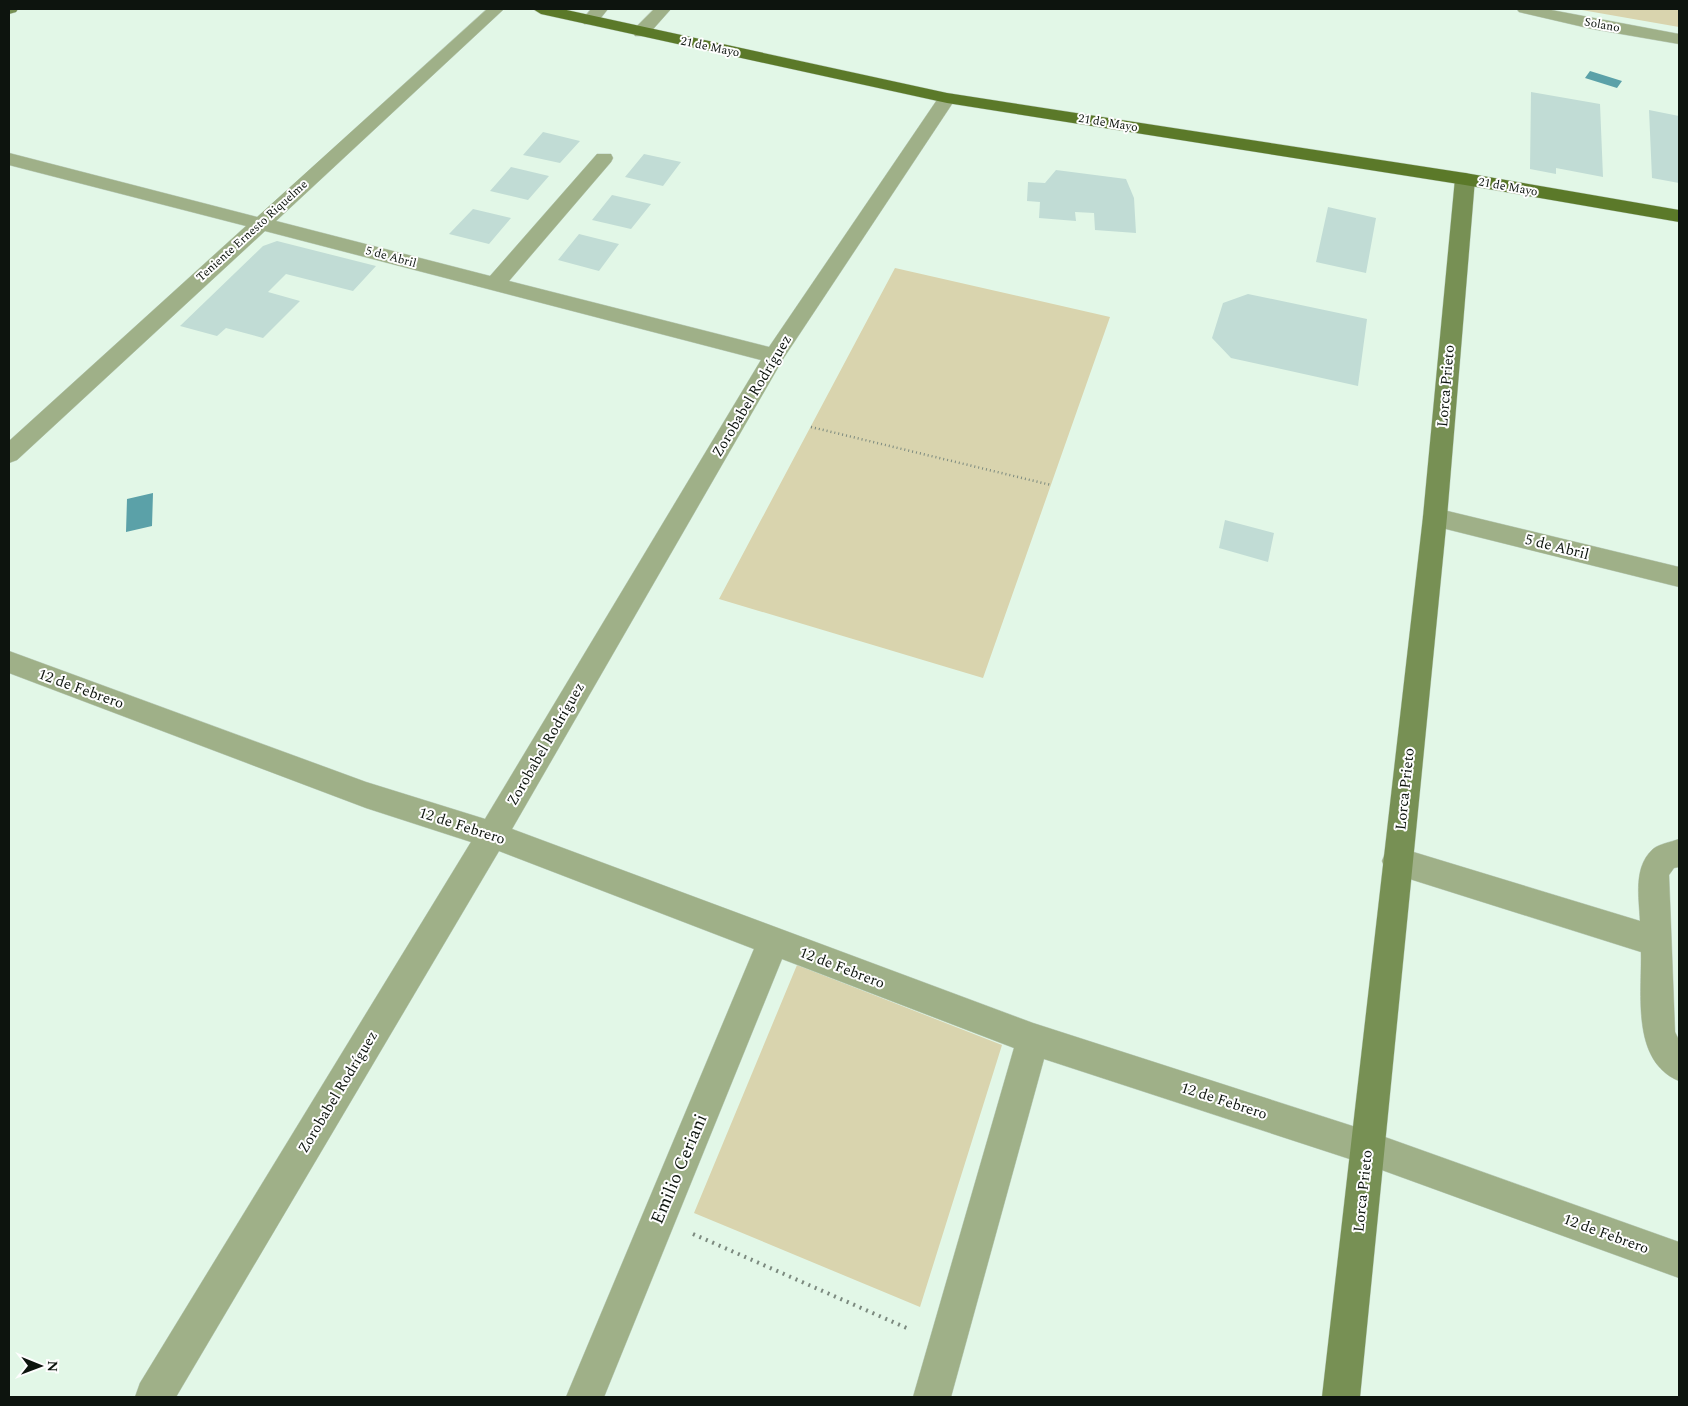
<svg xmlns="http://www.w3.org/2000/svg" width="1688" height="1406" font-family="Spectral,serif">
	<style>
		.green { fill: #d9d4ae }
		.water { fill: #5ba1a8 }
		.building { fill: #c1dcd5 }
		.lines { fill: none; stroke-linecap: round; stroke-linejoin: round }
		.street-casing { stroke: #c0d3c4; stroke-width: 1 }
		.secondary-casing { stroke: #c0d3c4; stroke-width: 1 }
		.primary-casing { stroke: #c0d3c4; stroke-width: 1 }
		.path-far1 { stroke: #7c8a7f; stroke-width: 2.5; stroke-dasharray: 1 3; stroke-linecap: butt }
		.path { stroke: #7c8a7f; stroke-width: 4; stroke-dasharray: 2 5; stroke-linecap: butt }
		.street { fill: #9fb088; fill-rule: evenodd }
		.secondary { fill: #779054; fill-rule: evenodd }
		.primary { fill: #5b7929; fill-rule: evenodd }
		.labels { text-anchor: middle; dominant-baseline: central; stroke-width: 4; stroke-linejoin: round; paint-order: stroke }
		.far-street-label { font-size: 12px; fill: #0d140e; stroke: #fefefe }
		.street-label { font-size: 15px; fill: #0d140e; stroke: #fefefe }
		.near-street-label { font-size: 18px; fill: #0d140e; stroke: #fefefe }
	</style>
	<rect width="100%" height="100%" fill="#e2f7e7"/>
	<path class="green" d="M 1576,9 L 1679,9 L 1679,27 Z
		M 895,268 L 1110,317 L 983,678 L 719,599 Z
		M 797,965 L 1002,1045 L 920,1307 L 694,1213 Z"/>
	<path class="water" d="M 1590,71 L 1622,81 L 1617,88 L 1585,78 Z
		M 153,493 L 152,526 L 126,532 L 127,499 Z"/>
	<path class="building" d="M 1531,92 L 1600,104 L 1603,177 L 1556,168 L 1556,174 L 1530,169 Z
		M 1649,110 L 1679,116 L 1679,183 L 1652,178 Z
		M 543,132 L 580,141 L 560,163 L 523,155 Z
		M 644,154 L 681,162 L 663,186 L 625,177 Z
		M 511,167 L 549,176 L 528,200 L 490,191 Z
		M 1056,170 L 1126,179 L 1134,198 L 1136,233 L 1095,230 L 1094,213 L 1075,212 L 1076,221 L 1039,218 L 1040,202 L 1027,201 L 1028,182 L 1045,183 Z
		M 612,195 L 651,204 L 631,229 L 592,220 Z
		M 1328,207 L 1376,218 L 1366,273 L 1316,262 Z
		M 473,209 L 511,218 L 489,244 L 449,234 Z
		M 579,234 L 619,244 L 599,271 L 558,260 Z
		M 277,241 L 376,266 L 353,291 L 286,274 L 268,292 L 300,301 L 263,338 L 226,328 L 217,336 L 180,326 L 263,246 Z
		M 1248,294 L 1367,319 L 1358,386 L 1231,358 L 1212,338 L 1223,303 Z
		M 1225,520 L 1274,533 L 1268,562 L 1219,548 Z"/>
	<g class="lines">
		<defs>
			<path id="street" d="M 487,9 L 504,9 L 276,221 L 490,276 L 597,154 L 611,154 L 613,158 L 611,162 L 509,281 L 769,347 L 941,94 L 953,94 L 956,98 L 783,359 L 512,829 L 1033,1023 L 1368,1131 L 1679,1242 L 1679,1278 L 1368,1165 L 1044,1059 L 951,1397 L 913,1397 L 1014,1048 L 782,959 L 604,1397 L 566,1397 L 754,949 L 499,851 L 176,1397 L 135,1397 L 140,1383 L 471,842 L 366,808 L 9,673 L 9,651 L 366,782 L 485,819 L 761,360 L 265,231 L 17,460 L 9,463 L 9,441 L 246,226 L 9,165 L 9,153 L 257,217 Z
				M 591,9 L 608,9 L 596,24 L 584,24 L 582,20 Z
				M 654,9 L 671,9 L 647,36 L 635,36 L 633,32 L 635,28 Z
				M 1517,9 L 1546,9 L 1679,34 L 1679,44 L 1592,29 L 1519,12 Z
				M 1435,508 L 1679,567 L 1679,587 L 1426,524 L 1423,517 L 1426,510 Z
				M 1679,839 L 1679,867 L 1674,868 L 1669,875 L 1675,1032 L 1679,1040 L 1679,1081 C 1631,1061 1642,994 1641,952 L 1397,875 L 1386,871 L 1382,861 L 1386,851 L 1397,847 L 1640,921 C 1639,897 1633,867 1653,849 C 1659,844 1671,842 1679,839 Z"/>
			<path id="secondary" d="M 9,9 L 18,9 L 16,12 L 9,14 Z
				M 1465,173 L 1472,175 L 1475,179 L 1447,517 L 1360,1397 L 1322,1397 L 1423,517 L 1455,179 L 1458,175 Z"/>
			<path id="primary" d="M 533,9 L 562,9 L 947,93 L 1465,173 L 1679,210 L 1679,222 L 1465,185 L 947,103 L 541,14 Z"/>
		</defs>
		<use href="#street" class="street-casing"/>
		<use href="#secondary" class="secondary-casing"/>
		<use href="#primary" class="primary-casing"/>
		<path class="path-far1" d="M 811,427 L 1051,485"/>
		<path class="path" d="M 693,1234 L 909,1329"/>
		<use href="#street" class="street"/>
		<use href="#secondary" class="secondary"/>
		<use href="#primary" class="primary"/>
	</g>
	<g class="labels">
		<g class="far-street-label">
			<text transform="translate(1602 25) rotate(10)">Solano</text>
			<text transform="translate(710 47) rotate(12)">21 de Mayo</text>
			<text transform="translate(1108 123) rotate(9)">21 de Mayo</text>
			<text transform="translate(1508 187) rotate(10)">21 de Mayo</text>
			<text transform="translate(252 231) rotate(-42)">Teniente Ernesto Riquelme</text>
			<text transform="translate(391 257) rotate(15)">5 de Abril</text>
		</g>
		<g class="street-label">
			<text transform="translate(1446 386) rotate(-85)">Lorca Prieto</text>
			<text transform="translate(752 396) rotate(-59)">Zorobabel Rodríguez</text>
			<text transform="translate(1557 547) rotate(14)">5 de Abril</text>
			<text transform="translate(81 689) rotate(20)">12 de Febrero</text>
			<text transform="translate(546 744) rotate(-60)">Zorobabel Rodríguez</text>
			<text transform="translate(1405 789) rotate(-84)">Lorca Prieto</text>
			<text transform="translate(462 826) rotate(18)">12 de Febrero</text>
			<text transform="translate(842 968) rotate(21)">12 de Febrero</text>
			<text transform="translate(338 1092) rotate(-59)">Zorobabel Rodríguez</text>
			<text transform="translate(1224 1101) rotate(18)">12 de Febrero</text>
			<text transform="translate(1363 1191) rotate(-84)">Lorca Prieto</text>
			<text transform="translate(1606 1234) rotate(20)">12 de Febrero</text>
		</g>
		<g class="near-street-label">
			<text transform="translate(679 1169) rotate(-67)">Emilio Ceriani</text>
		</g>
	</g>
	<rect width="1688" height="1406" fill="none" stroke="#0d140e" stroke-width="20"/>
	<g transform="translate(40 1366) rotate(91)" stroke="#fefefe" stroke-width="4" paint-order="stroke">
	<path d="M0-4L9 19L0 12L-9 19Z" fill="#0d140e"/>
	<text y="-8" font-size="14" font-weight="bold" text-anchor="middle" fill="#0d140e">N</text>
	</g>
</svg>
